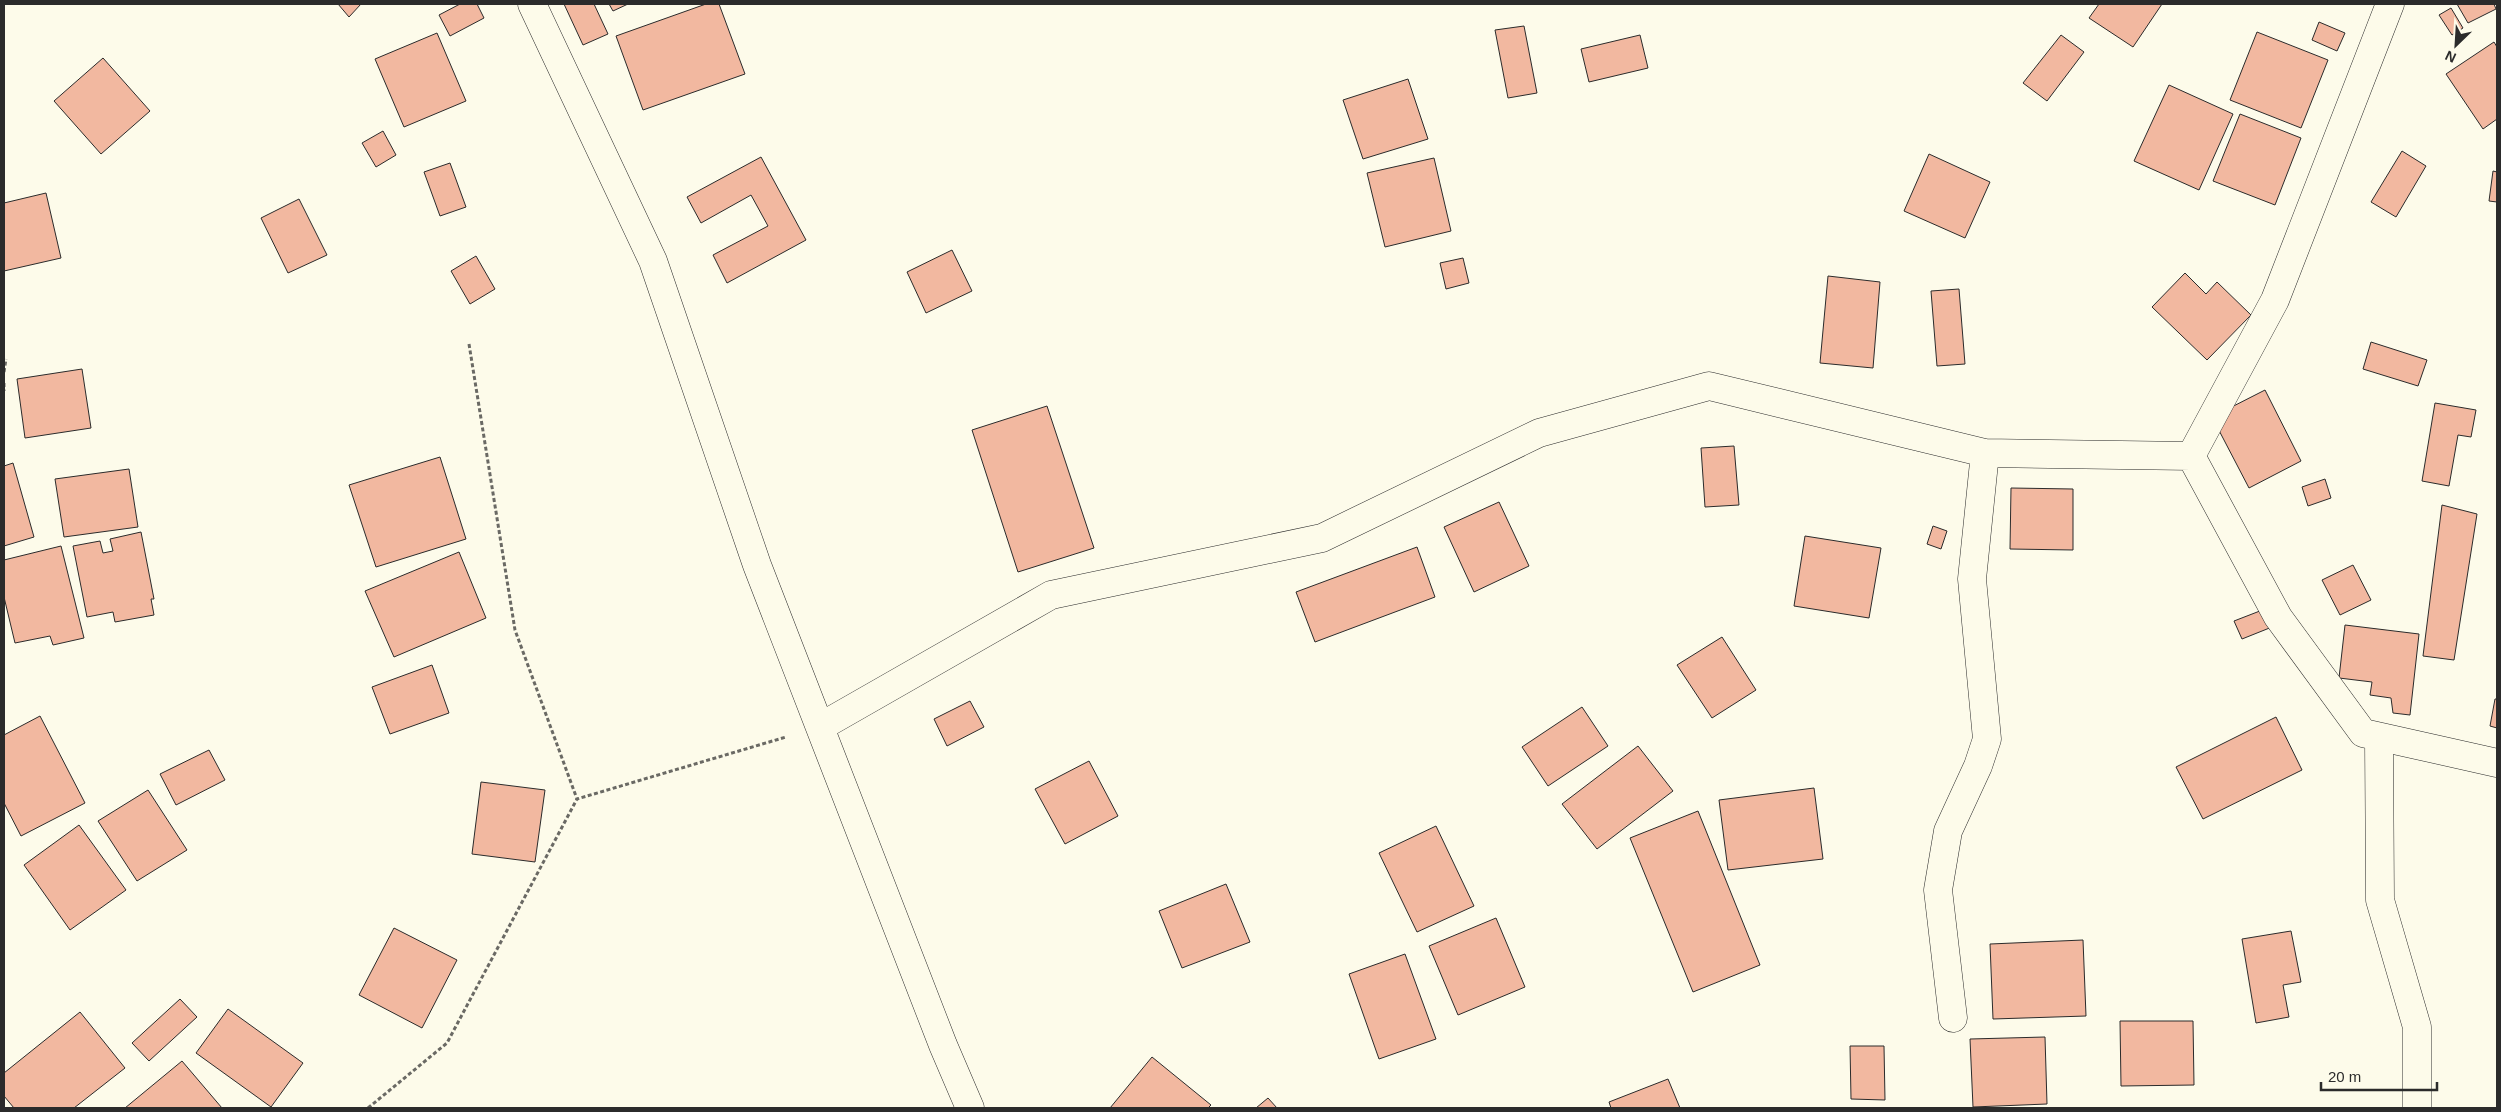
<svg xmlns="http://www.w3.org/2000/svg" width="2501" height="1112" font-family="Helvetica,sans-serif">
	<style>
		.building { fill: #f2b8a0; stroke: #2b2b2b }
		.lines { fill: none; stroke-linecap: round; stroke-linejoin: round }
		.minor-casing { stroke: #2b2b2b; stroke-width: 29 }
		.path { stroke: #6a6964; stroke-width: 3; stroke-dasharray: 4 2.5; stroke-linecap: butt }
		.minor { stroke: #fdfbea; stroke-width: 28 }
	</style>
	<rect width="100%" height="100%" fill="#fdfbea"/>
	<path class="building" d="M 338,4 L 361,4 L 349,17 Z
		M 460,4 L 477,4 L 484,18 L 450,36 L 439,15 Z
		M 564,4 L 594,4 L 608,34 L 583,45 Z
		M 609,4 L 628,4 L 613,11 Z
		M 706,4 L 719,4 L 745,74 L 643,110 L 616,36 Z
		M 2099,4 L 2162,4 L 2133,47 L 2089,18 Z
		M 2457,4 L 2494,4 L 2496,9 L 2468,23 Z
		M 2451,8 L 2463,28 L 2452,35 L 2439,15 Z
		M 2319,22 L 2345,33 L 2337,51 L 2312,40 Z
		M 1524,26 L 1537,93 L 1508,98 L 1495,30 Z
		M 2257,32 L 2328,60 L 2301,128 L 2230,100 Z
		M 437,33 L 466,101 L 404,127 L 375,59 Z
		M 1640,35 L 1648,68 L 1589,82 L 1581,49 Z
		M 2061,35 L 2084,52 L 2047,101 L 2023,83 Z
		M 2494,42 L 2497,47 L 2497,119 L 2483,129 L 2446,74 Z
		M 103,58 L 150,111 L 101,154 L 54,101 Z
		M 1408,79 L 1428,139 L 1363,159 L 1343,100 Z
		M 2169,85 L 2233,114 L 2199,190 L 2134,161 Z
		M 2240,114 L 2301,138 L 2275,205 L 2213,181 Z
		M 383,131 L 396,155 L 376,167 L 362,143 Z
		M 2402,151 L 2426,166 L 2396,217 L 2371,202 Z
		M 1929,154 L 1990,182 L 1965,238 L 1904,211 Z
		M 761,157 L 806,240 L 727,283 L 713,255 L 768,226 L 751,195 L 701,223 L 687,197 Z
		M 1434,158 L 1451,231 L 1385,247 L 1367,173 Z
		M 450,163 L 466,207 L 440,216 L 424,172 Z
		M 2493,171 L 2497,172 L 2497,202 L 2489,201 Z
		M 46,193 L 61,258 L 4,271 L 4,203 Z
		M 299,199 L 327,255 L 288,273 L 261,218 Z
		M 952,250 L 972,291 L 926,313 L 907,272 Z
		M 476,256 L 495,289 L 470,304 L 451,271 Z
		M 1463,258 L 1469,283 L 1446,289 L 1440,263 Z
		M 2185,273 L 2206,294 L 2217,282 L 2251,315 L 2207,360 L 2152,307 Z
		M 1828,276 L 1880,282 L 1873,368 L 1820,363 Z
		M 1959,289 L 1965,364 L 1937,366 L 1931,291 Z
		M 2371,342 L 2427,360 L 2418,386 L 2363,369 Z
		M 82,369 L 91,428 L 25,438 L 17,379 Z
		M 2265,390 L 2301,461 L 2249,488 L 2212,417 Z
		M 2435,403 L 2476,410 L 2471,437 L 2458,435 L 2449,486 L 2422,481 Z
		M 1047,406 L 1094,548 L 1018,572 L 972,430 Z
		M 1734,446 L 1739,505 L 1705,507 L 1701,448 Z
		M 440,457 L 466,539 L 376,567 L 349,485 Z
		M 13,463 L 34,537 L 4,546 L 4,466 Z
		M 129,469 L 138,527 L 64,537 L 55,479 Z
		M 2325,479 L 2331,498 L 2308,506 L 2302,487 Z
		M 2011,488 L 2073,489 L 2073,550 L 2010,549 Z
		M 1499,502 L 1529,566 L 1474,592 L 1444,527 Z
		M 2442,505 L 2477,514 L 2454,660 L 2423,656 Z
		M 1933,526 L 1947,531 L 1941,549 L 1927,544 Z
		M 141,532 L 154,599 L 151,599 L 154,615 L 115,622 L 113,612 L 87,617 L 73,546 L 100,541 L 103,553 L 113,551 L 110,539 Z
		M 1805,536 L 1881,548 L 1869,618 L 1794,606 Z
		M 61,546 L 84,638 L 53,645 L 50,636 L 15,643 L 4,597 L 4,560 Z
		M 1417,547 L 1435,597 L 1315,642 L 1296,592 Z
		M 459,552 L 486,618 L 394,657 L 365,591 Z
		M 2353,565 L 2371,600 L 2340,615 L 2322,580 Z
		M 2265,609 L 2272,627 L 2242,639 L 2234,621 Z
		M 2345,625 L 2419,634 L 2410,715 L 2393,713 L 2391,698 L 2370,695 L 2372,682 L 2339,678 Z
		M 1722,637 L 1756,690 L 1712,718 L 1677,665 Z
		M 432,665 L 449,713 L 390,734 L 372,687 Z
		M 2495,699 L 2497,699 L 2497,728 L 2490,726 Z
		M 970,701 L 984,727 L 947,746 L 934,719 Z
		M 1582,707 L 1608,746 L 1548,786 L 1522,747 Z
		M 40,716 L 85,803 L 21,836 L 4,803 L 4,735 Z
		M 2276,717 L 2302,770 L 2203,819 L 2176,767 Z
		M 1638,746 L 1673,791 L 1597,849 L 1562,804 Z
		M 209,750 L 225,780 L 176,805 L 160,774 Z
		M 1089,761 L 1118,816 L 1065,844 L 1035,789 Z
		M 481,782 L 545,790 L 535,862 L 472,854 Z
		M 1814,788 L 1823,859 L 1728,870 L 1719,800 Z
		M 148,790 L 187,850 L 137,881 L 98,821 Z
		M 1698,811 L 1760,965 L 1693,992 L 1630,838 Z
		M 79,825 L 126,890 L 70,930 L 24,865 Z
		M 1436,826 L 1474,906 L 1417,932 L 1379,853 Z
		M 1226,884 L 1250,942 L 1182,968 L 1159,911 Z
		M 1496,918 L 1525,987 L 1458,1015 L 1429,946 Z
		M 394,928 L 457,960 L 422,1028 L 359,995 Z
		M 2291,931 L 2301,982 L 2283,985 L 2289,1017 L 2256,1023 L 2242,939 Z
		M 2083,940 L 2086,1016 L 1993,1019 L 1990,944 Z
		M 1405,954 L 1436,1039 L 1379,1059 L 1349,974 Z
		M 180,999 L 197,1017 L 149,1061 L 132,1043 Z
		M 228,1009 L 303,1063 L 271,1107 L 196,1053 Z
		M 80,1012 L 125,1068 L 74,1108 L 14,1108 L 4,1096 L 4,1073 Z
		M 2120,1021 L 2193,1021 L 2194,1085 L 2121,1086 Z
		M 2045,1037 L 2047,1104 L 1973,1107 L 1970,1039 Z
		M 1850,1046 L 1884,1046 L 1885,1100 L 1851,1099 Z
		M 1152,1057 L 1211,1105 L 1208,1108 L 1110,1108 Z
		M 182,1061 L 222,1108 L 125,1108 Z
		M 1668,1079 L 1680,1108 L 1611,1108 L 1609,1102 Z
		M 1268,1098 L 1277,1108 L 1256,1108 Z"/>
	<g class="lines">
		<defs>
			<path id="minor" d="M 532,4 L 653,261 L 757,565 L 943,1045 L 970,1108
				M 2191,456 L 2275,300 L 2390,4
				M 2191,456 L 2278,617 L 2363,733 L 2497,763
				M 820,727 L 1051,595 L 1322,538 L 1539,433 L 1709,386 L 1985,453 L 2191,456
				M 2379,737 L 2380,900 L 2417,1027 L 2417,1108
				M 1953,1018 L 1938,890 L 1948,831 L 1978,766 L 1987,739 L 1972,579 L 1985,453"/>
		</defs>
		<use href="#minor" class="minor-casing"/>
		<path class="path" d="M 469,344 L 515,630 L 577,799
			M 4,372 L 6,359
			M 4,383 L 4,391
			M 368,1108 L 447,1043 L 577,799 L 786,737"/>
		<use href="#minor" class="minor"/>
	</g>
	<rect width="2501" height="1112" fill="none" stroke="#2b2b2b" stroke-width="10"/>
	<g transform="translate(2456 45) rotate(205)" stroke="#fdfbea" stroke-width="4" paint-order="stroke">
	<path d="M0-4L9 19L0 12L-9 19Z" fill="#2b2b2b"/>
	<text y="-8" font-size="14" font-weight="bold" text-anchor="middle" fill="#2b2b2b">N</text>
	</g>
	<path d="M2321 1082v8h116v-8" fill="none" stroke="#2b2b2b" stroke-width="2.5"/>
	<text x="2328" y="1082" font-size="15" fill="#2b2b2b" stroke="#fdfbea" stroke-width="4" paint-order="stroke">20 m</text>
</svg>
